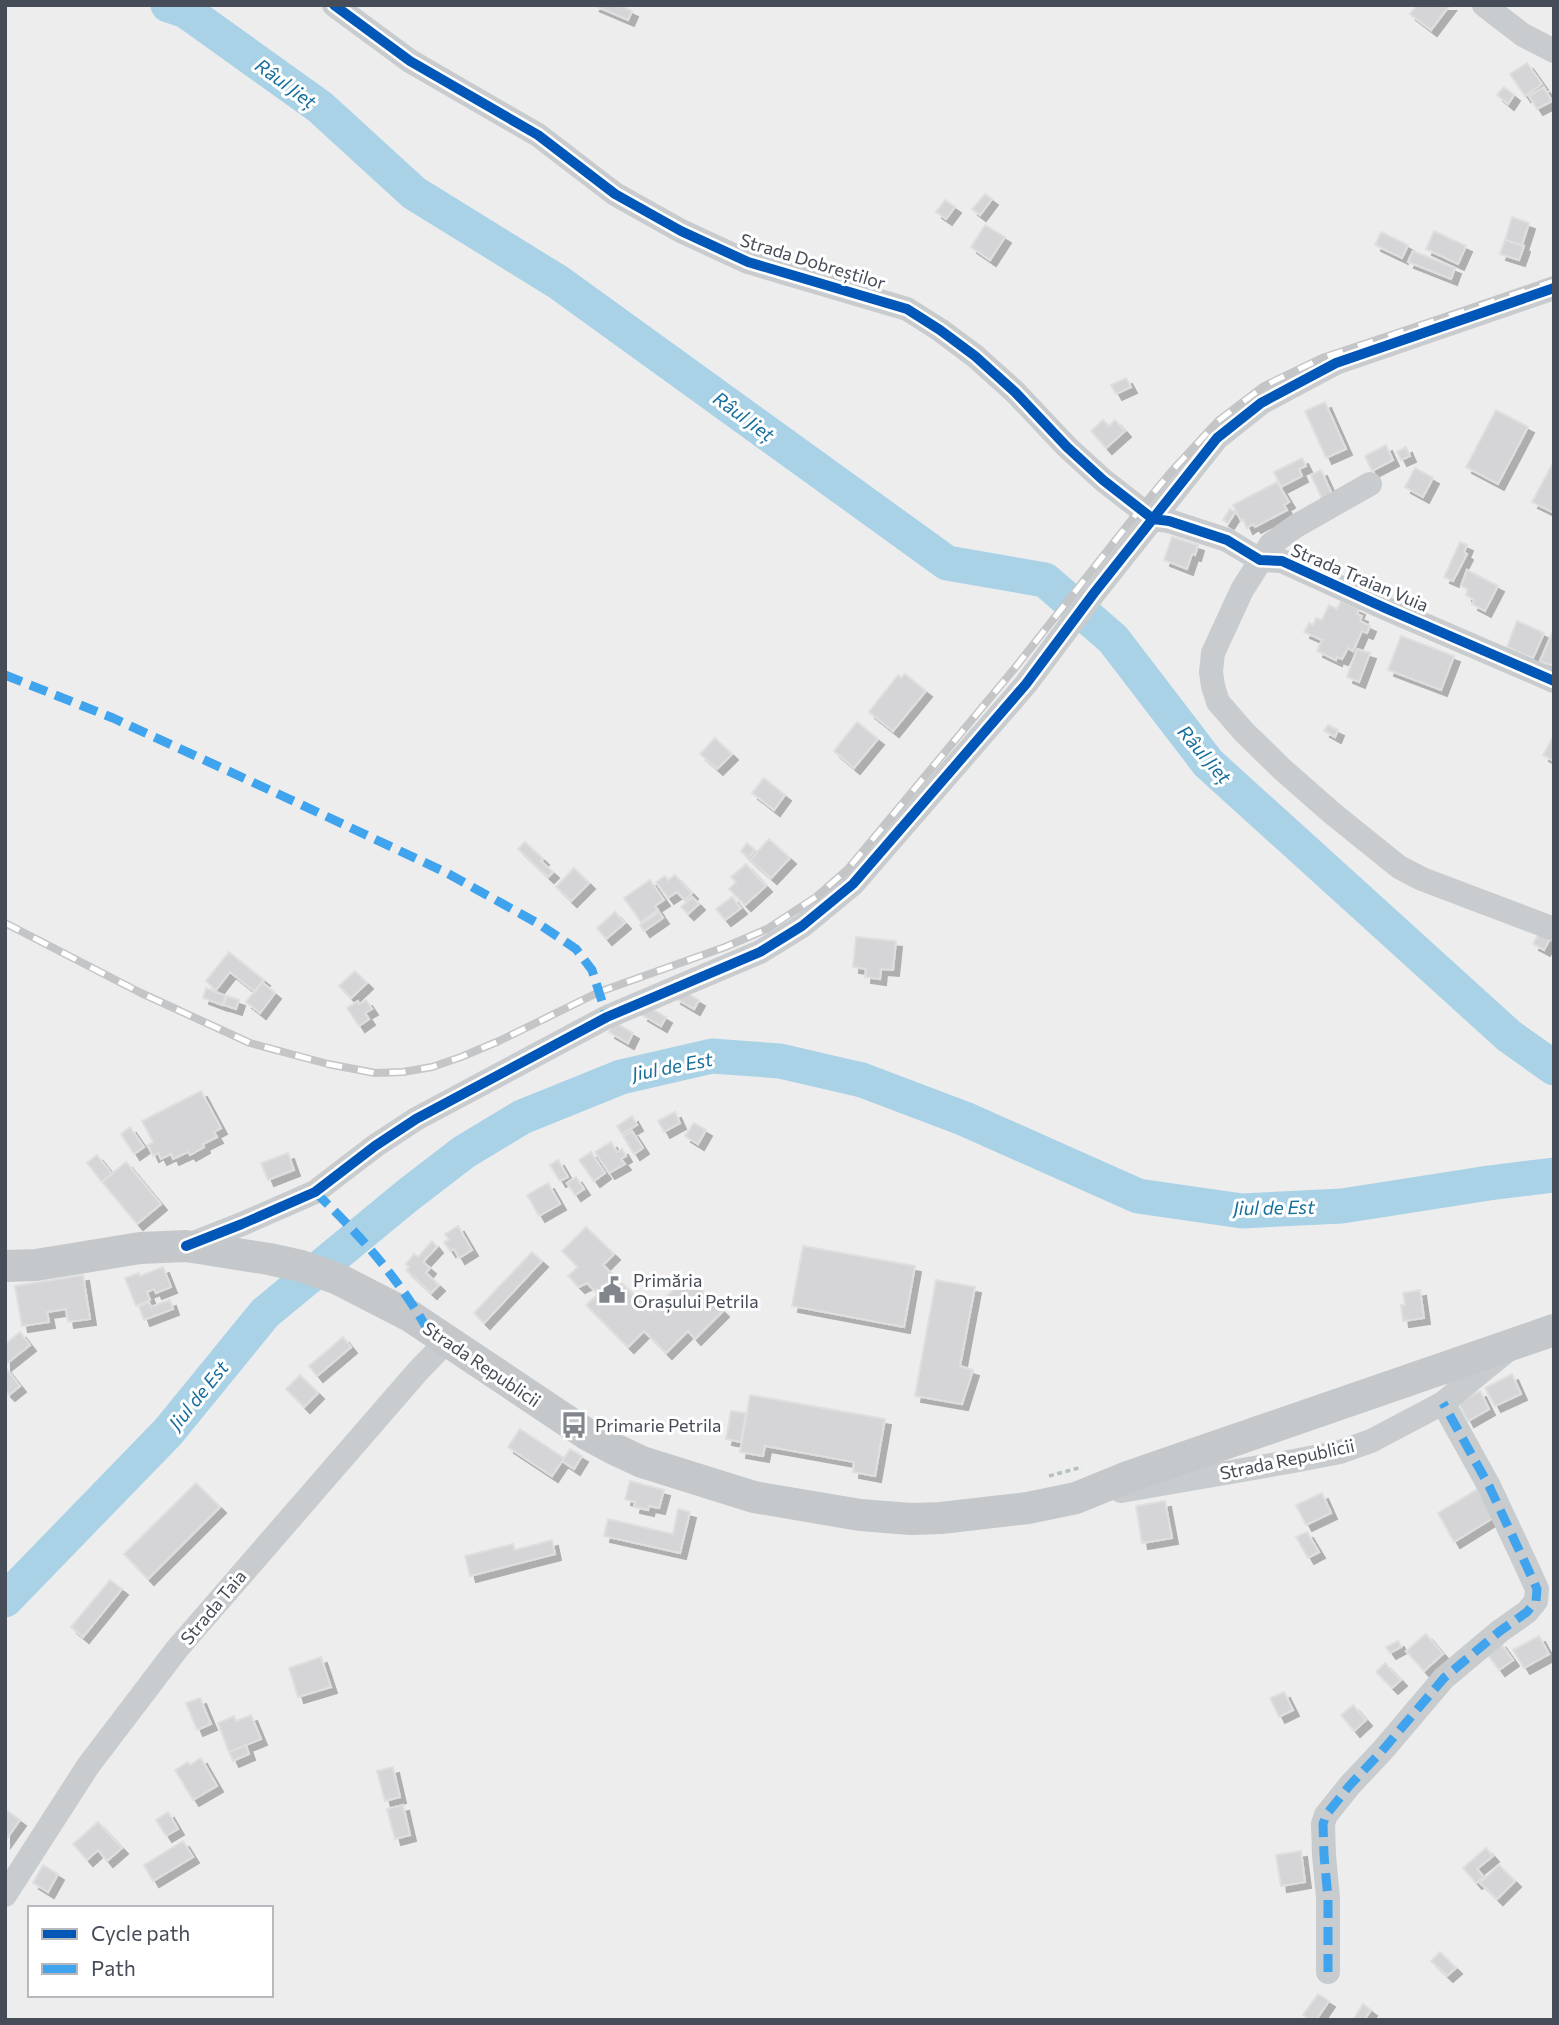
<svg xmlns="http://www.w3.org/2000/svg" width="1559" height="2025" font-family="Commissioner,sans-serif">
	<style>
		.lines { fill: none; stroke-linecap: round; stroke-linejoin: round }
		.river { stroke: #a9d2e7; stroke-width: 35 }
		.building { fill: #d5d5d7; stroke: #dfdfe0; stroke-width: 2; filter: url(#shadow) }
		.path { stroke: #b7c2c0; stroke-width: 3.5; stroke-dasharray: 5 3.5; stroke-linecap: butt }
		.minor { stroke: #c9ccce; stroke-width: 24 }
		.major { stroke: #c5c8cb; stroke-width: 32 }
		.rail-casing { stroke: #c4c5c7; stroke-width: 8 }
		.rail { stroke: #fff; stroke-width: 5; stroke-dasharray: 16; stroke-linecap: butt }
		.quiet { stroke: #3fa4ed; stroke-width: 9; stroke-dasharray: 18 9; stroke-linecap: butt }
		.cycleway-casing { stroke: #fff; stroke-width: 15 }
		.cycleway { stroke: #0057b8; stroke-width: 10 }
		.labels { text-anchor: middle; dominant-baseline: central; stroke-width: 6; stroke-linejoin: round; paint-order: stroke }
		.street-label { font-size: 18px; fill: #464d58; stroke: #fff }
		.poi-label { font-size: 18px; fill: #464d58; stroke: #fff; text-anchor: start }
		.water-label { font-size: 19px; font-style: italic; fill: #166e9b; stroke: #fff }
	</style>
	<defs>
		<filter id="shadow"><feDropShadow dx="6" dy="6" stdDeviation="0" flood-color="#0004"/></filter>
	</defs>
	<rect width="100%" height="100%" fill="#eeeded"/>
	<g class="lines">
		<path class="river" d="M 168,5 L 186,11 L 320,107 L 414,193 L 558,282 L 947,563 L 1045,580 L 1113,639 L 1208,763 L 1509,1036 L 1554,1068
			M 5,1600 L 168,1432 L 265,1313 L 408,1195 L 464,1152 L 522,1117 L 621,1077 L 712,1056 L 780,1061 L 862,1080 L 965,1119 L 1138,1196 L 1242,1211 L 1342,1206 L 1489,1183 L 1554,1175"/>
	</g>
	<path class="building" d="M 593,5 L 620,5 L 632,11 L 628,20 Z
		M 1417,5 L 1450,5 L 1431,30 L 1410,14 Z
		M 1527,63 L 1542,84 L 1525,96 L 1510,74 Z
		M 1504,87 L 1514,95 L 1508,104 L 1497,95 Z
		M 1544,87 L 1552,101 L 1537,109 L 1529,96 Z
		M 985,194 L 992,199 L 980,215 L 972,209 Z
		M 945,200 L 955,207 L 946,219 L 936,212 Z
		M 1512,217 L 1529,223 L 1522,245 L 1505,240 Z
		M 985,225 L 1005,237 L 990,260 L 971,247 Z
		M 1434,231 L 1466,246 L 1458,264 L 1426,249 Z
		M 1381,232 L 1408,245 L 1402,258 L 1375,245 Z
		M 1505,240 L 1524,246 L 1519,260 L 1500,254 Z
		M 1413,251 L 1455,268 L 1451,279 L 1408,262 Z
		M 1126,378 L 1131,387 L 1116,394 L 1111,385 Z
		M 1325,402 L 1346,449 L 1326,458 L 1305,411 Z
		M 1496,410 L 1528,427 L 1498,484 L 1466,467 Z
		M 1103,420 L 1109,426 L 1115,420 L 1125,431 L 1106,448 L 1091,431 Z
		M 1386,445 L 1393,460 L 1372,471 L 1365,456 Z
		M 1406,447 L 1410,456 L 1401,460 L 1397,452 Z
		M 1302,458 L 1306,466 L 1299,469 L 1302,476 L 1281,487 L 1274,472 Z
		M 1554,461 L 1554,513 L 1532,502 Z
		M 1415,468 L 1433,478 L 1423,497 L 1405,487 Z
		M 1321,470 L 1333,496 L 1323,501 L 1311,475 Z
		M 1277,482 L 1289,502 L 1284,505 L 1287,510 L 1255,527 L 1253,524 L 1247,528 L 1243,519 L 1241,521 L 1233,505 Z
		M 1230,509 L 1235,512 L 1228,523 L 1223,520 Z
		M 1172,537 L 1198,545 L 1195,555 L 1192,554 L 1187,569 L 1164,560 Z
		M 1460,542 L 1467,545 L 1464,552 L 1467,554 L 1453,581 L 1444,577 Z
		M 1467,570 L 1498,586 L 1485,611 L 1472,604 L 1474,600 L 1466,595 L 1468,589 L 1461,586 Z
		M 1341,601 L 1359,609 L 1357,614 L 1362,616 L 1360,621 L 1370,626 L 1367,633 L 1362,631 L 1353,651 L 1348,648 L 1342,659 L 1337,657 L 1336,660 L 1317,651 L 1322,640 L 1304,632 L 1309,623 L 1313,625 L 1316,618 L 1322,620 L 1329,605 L 1337,609 Z
		M 1517,621 L 1544,633 L 1533,658 L 1507,647 Z
		M 1552,633 L 1554,634 L 1554,666 L 1540,661 Z
		M 1401,636 L 1454,656 L 1441,690 L 1388,670 Z
		M 1357,649 L 1370,653 L 1359,682 L 1347,677 Z
		M 905,674 L 926,691 L 893,731 L 869,712 L 898,675 L 901,678 Z
		M 857,722 L 878,739 L 854,768 L 834,751 Z
		M 1328,725 L 1338,730 L 1335,737 L 1324,731 Z
		M 1554,735 L 1554,761 L 1543,755 Z
		M 715,738 L 732,754 L 717,769 L 700,754 Z
		M 764,778 L 785,795 L 774,810 L 752,793 Z
		M 769,839 L 790,858 L 771,878 L 750,860 Z
		M 525,842 L 543,859 L 541,861 L 553,872 L 548,877 L 518,849 Z
		M 747,843 L 755,850 L 748,858 L 741,851 Z
		M 746,864 L 766,886 L 745,905 L 729,889 L 736,882 L 731,877 Z
		M 574,868 L 589,883 L 571,901 L 556,887 Z
		M 675,875 L 692,893 L 685,900 L 677,892 L 668,898 L 656,882 L 665,876 L 668,880 Z
		M 650,880 L 664,900 L 655,906 L 658,910 L 641,922 L 624,898 Z
		M 692,897 L 699,904 L 688,914 L 681,907 Z
		M 732,897 L 741,908 L 725,920 L 716,909 Z
		M 615,912 L 625,923 L 606,939 L 597,928 Z
		M 659,912 L 663,918 L 644,931 L 640,925 Z
		M 1539,933 L 1550,939 L 1544,950 L 1533,944 Z
		M 856,937 L 896,941 L 893,970 L 881,969 L 880,979 L 865,977 L 866,969 L 853,967 Z
		M 229,952 L 264,980 L 255,992 L 230,972 L 216,990 L 206,981 Z
		M 355,971 L 367,983 L 351,998 L 339,986 Z
		M 262,982 L 275,993 L 260,1013 L 246,1002 Z
		M 206,988 L 226,996 L 222,1005 L 203,998 Z
		M 680,989 L 699,1000 L 694,1009 L 675,998 Z
		M 227,996 L 239,1000 L 236,1009 L 224,1005 Z
		M 366,1000 L 372,1009 L 365,1013 L 369,1019 L 359,1026 L 347,1008 L 358,1001 L 359,1004 Z
		M 647,1006 L 666,1017 L 661,1026 L 642,1015 Z
		M 614,1022 L 633,1033 L 628,1043 L 609,1032 Z
		M 201,1091 L 221,1128 L 214,1132 L 217,1137 L 203,1144 L 204,1147 L 190,1155 L 188,1152 L 173,1159 L 171,1154 L 161,1159 L 158,1153 L 153,1156 L 148,1145 L 153,1142 L 142,1121 Z
		M 675,1112 L 680,1123 L 664,1132 L 658,1121 Z
		M 632,1116 L 637,1125 L 622,1134 L 617,1126 Z
		M 694,1123 L 706,1130 L 698,1144 L 685,1136 Z
		M 130,1127 L 144,1147 L 134,1154 L 121,1134 Z
		M 632,1131 L 643,1148 L 634,1154 L 623,1136 Z
		M 611,1142 L 617,1152 L 622,1149 L 626,1156 L 621,1159 L 625,1164 L 609,1173 L 595,1152 Z
		M 591,1152 L 605,1173 L 594,1181 L 579,1160 Z
		M 288,1153 L 294,1170 L 268,1180 L 261,1163 Z
		M 97,1155 L 112,1174 L 102,1182 L 87,1163 Z
		M 558,1160 L 568,1177 L 560,1181 L 550,1165 Z
		M 126,1162 L 161,1204 L 137,1224 L 102,1182 Z
		M 576,1177 L 584,1189 L 575,1195 L 567,1183 Z
		M 548,1183 L 560,1204 L 539,1216 L 527,1195 Z
		M 458,1226 L 472,1250 L 459,1258 L 454,1249 L 450,1251 L 444,1242 L 449,1240 L 445,1234 Z
		M 586,1227 L 614,1254 L 603,1265 L 651,1312 L 687,1276 L 723,1311 L 695,1339 L 688,1331 L 666,1353 L 644,1331 L 628,1347 L 586,1305 L 598,1294 L 587,1283 L 579,1287 L 568,1276 L 578,1267 L 562,1251 Z
		M 432,1241 L 437,1247 L 423,1262 L 430,1268 L 426,1273 L 439,1285 L 431,1293 L 406,1270 L 409,1267 L 406,1264 L 414,1254 L 418,1257 Z
		M 803,1246 L 915,1266 L 904,1327 L 792,1306 Z
		M 532,1252 L 542,1261 L 484,1323 L 474,1313 Z
		M 163,1267 L 171,1287 L 156,1293 L 154,1289 L 147,1292 L 150,1300 L 136,1306 L 125,1278 L 139,1273 L 140,1276 Z
		M 83,1275 L 90,1319 L 68,1322 L 66,1309 L 47,1312 L 49,1322 L 22,1326 L 15,1286 Z
		M 936,1280 L 975,1287 L 960,1366 L 973,1370 L 962,1404 L 915,1396 Z
		M 1420,1290 L 1424,1318 L 1403,1321 L 1401,1305 L 1405,1305 L 1403,1293 Z
		M 170,1300 L 173,1309 L 144,1320 L 139,1306 L 149,1302 L 151,1307 Z
		M 20,1332 L 30,1345 L 5,1365 L 5,1344 Z
		M 343,1337 L 351,1347 L 317,1376 L 309,1366 Z
		M 5,1367 L 20,1386 L 9,1395 L 5,1391 Z
		M 1512,1374 L 1521,1394 L 1495,1406 L 1485,1388 Z
		M 300,1375 L 318,1393 L 304,1407 L 286,1389 Z
		M 1480,1391 L 1489,1409 L 1468,1421 L 1458,1402 Z
		M 750,1395 L 885,1419 L 875,1476 L 853,1472 L 854,1462 L 765,1446 L 763,1456 L 740,1452 Z
		M 731,1411 L 746,1413 L 741,1442 L 726,1439 Z
		M 520,1429 L 564,1458 L 552,1476 L 508,1447 Z
		M 570,1449 L 582,1456 L 574,1469 L 562,1461 Z
		M 630,1481 L 664,1490 L 659,1508 L 649,1506 L 648,1510 L 634,1507 L 635,1502 L 625,1499 Z
		M 196,1483 L 220,1507 L 148,1579 L 124,1554 Z
		M 1478,1489 L 1493,1518 L 1454,1542 L 1438,1513 Z
		M 1322,1493 L 1331,1513 L 1306,1525 L 1296,1505 Z
		M 1165,1501 L 1172,1538 L 1142,1543 L 1136,1506 Z
		M 678,1509 L 690,1512 L 680,1553 L 604,1536 L 608,1519 L 673,1534 Z
		M 1307,1532 L 1319,1552 L 1308,1558 L 1296,1537 Z
		M 552,1540 L 555,1554 L 470,1576 L 465,1556 L 513,1544 L 515,1550 Z
		M 110,1580 L 122,1589 L 83,1637 L 71,1627 Z
		M 1426,1634 L 1443,1654 L 1424,1671 L 1406,1651 Z
		M 1539,1636 L 1549,1654 L 1524,1668 L 1513,1650 Z
		M 1398,1641 L 1401,1647 L 1390,1653 L 1386,1647 Z
		M 1500,1642 L 1513,1660 L 1499,1670 L 1486,1652 Z
		M 321,1657 L 331,1687 L 298,1697 L 289,1668 Z
		M 1385,1663 L 1401,1680 L 1392,1688 L 1376,1672 Z
		M 1284,1692 L 1293,1710 L 1279,1717 L 1270,1698 Z
		M 200,1698 L 211,1724 L 197,1730 L 186,1703 Z
		M 1353,1705 L 1366,1720 L 1354,1731 L 1341,1715 Z
		M 251,1715 L 261,1739 L 229,1752 L 218,1723 L 234,1716 L 236,1721 Z
		M 246,1745 L 249,1754 L 233,1761 L 229,1752 Z
		M 201,1758 L 217,1786 L 193,1800 L 175,1770 L 188,1762 L 190,1765 Z
		M 393,1767 L 400,1797 L 385,1801 L 377,1771 Z
		M 403,1805 L 410,1835 L 395,1839 L 387,1809 Z
		M 5,1809 L 20,1820 L 5,1841 Z
		M 168,1812 L 178,1829 L 166,1836 L 156,1820 Z
		M 98,1822 L 122,1848 L 107,1861 L 98,1850 L 87,1860 L 73,1844 Z
		M 183,1841 L 193,1857 L 153,1881 L 144,1865 Z
		M 1486,1848 L 1493,1856 L 1477,1869 L 1484,1877 L 1476,1883 L 1463,1868 Z
		M 1301,1851 L 1305,1882 L 1281,1886 L 1276,1855 Z
		M 43,1865 L 58,1874 L 48,1892 L 33,1883 Z
		M 1499,1865 L 1515,1881 L 1497,1899 L 1480,1883 Z
		M 1440,1952 L 1456,1968 L 1447,1976 L 1431,1961 Z
		M 1318,1994 L 1329,2001 L 1316,2020 L 1309,2020 L 1303,2015 Z
		M 1363,2004 L 1371,2010 L 1364,2020 L 1353,2020 Z"/>
	<g class="lines">
		<path class="path" d="M 1049,1476 L 1082,1467"/>
		<path class="minor" d="M 334,5 L 410,61 L 538,135 L 615,194 L 681,231 L 748,262 L 907,309 L 940,330 L 975,356 L 1015,392 L 1067,447 L 1103,480 L 1153,519 L 1169,521 L 1227,540 L 1260,560 L 1282,561 L 1385,608 L 1554,681
			M 1484,5 L 1523,35 L 1554,51
			M 1370,484 L 1296,526 L 1271,544 L 1242,590 L 1213,653 L 1211,672 L 1213,686 L 1218,702 L 1244,732 L 1283,770 L 1332,813 L 1399,867 L 1422,879 L 1554,929
			M 186,1246 L 242,1224 L 315,1192 L 375,1146 L 416,1119 L 607,1017 L 760,952 L 802,926 L 853,884 L 1026,684 L 1094,593 L 1217,438 L 1261,403 L 1336,363 L 1554,288
			M 1121,1491 L 1294,1461 L 1340,1452 L 1371,1441 L 1443,1403 L 1509,1349
			M 5,1895 L 88,1766 L 177,1649 L 418,1371 L 448,1340
			M 1328,1972 L 1328,1898 L 1324,1855 L 1323,1824 L 1326,1815 L 1350,1785 L 1382,1751 L 1444,1678 L 1500,1631 L 1527,1612 L 1536,1601 L 1537,1589 L 1527,1567 L 1489,1486 L 1443,1403"/>
		<path class="major" d="M 5,1266 L 36,1265 L 140,1248 L 186,1246 L 269,1259 L 301,1266 L 338,1279 L 410,1316 L 588,1435 L 614,1449 L 642,1462 L 754,1497 L 860,1515 L 911,1519 L 941,1518 L 1028,1508 L 1076,1498 L 1125,1478 L 1554,1330"/>
		<defs>
			<path id="rail" d="M 5,923 L 141,993 L 250,1043 L 328,1064 L 375,1073 L 403,1072 L 432,1067 L 461,1057 L 499,1041 L 599,992 L 725,947 L 767,929 L 816,897 L 848,869 L 1014,669 L 1141,508 L 1171,472 L 1218,421 L 1264,386 L 1322,358 L 1554,281"/>
		</defs>
		<use href="#rail" class="rail-casing"/>
		<use href="#rail" class="rail"/>
		<path class="quiet" d="M 5,675 L 113,718 L 300,804 L 447,873 L 539,924 L 576,949 L 592,970 L 607,1017
			M 315,1192 C 358,1233 396,1275 426,1327
			M 1328,1972 L 1328,1898 L 1324,1855 L 1323,1824 L 1326,1815 L 1350,1785 L 1382,1751 L 1444,1678 L 1500,1631 L 1527,1612 L 1536,1601 L 1537,1589 L 1527,1567 L 1489,1486 L 1443,1403"/>
		<defs>
			<path id="cycleway" d="M 334,5 L 410,61 L 538,135 L 615,194 L 681,231 L 748,262 L 907,309 L 940,330 L 975,356 L 1015,392 L 1067,447 L 1103,480 L 1153,519 L 1169,521 L 1227,540 L 1260,560 L 1282,561 L 1385,608 L 1554,681
				M 186,1246 L 242,1224 L 315,1192 L 375,1146 L 416,1119 L 607,1017 L 760,952 L 802,926 L 853,884 L 1026,684 L 1094,593 L 1217,438 L 1261,403 L 1336,363 L 1554,288"/>
		</defs>
		<use href="#cycleway" class="cycleway-casing"/>
		<use href="#cycleway" class="cycleway"/>
	</g>
	<defs>
		<symbol id="civic-bare" viewBox="-9 -9 18 18"><path d="M-.6-6.5H3V-4.5H.6V-3L4-1V1h2V6H-6V1h2V-1L-.6-3ZM-1.2 2.5V6h2.4V2.5Z" fill="#81858c" stroke="#fff" stroke-width="2.5" paint-order="stroke"/></symbol>
		<symbol id="bus-bare" viewBox="-9 -9 18 18"><path d="M-5-6H5V4H4V6H2V4H-2V6H-4V4H-5ZM-3.5-4V0h7V-4ZM-3.5 1.2v1.5H-2V1.2ZM2 1.2v1.5H3.5V1.2Z" fill="#81858c" stroke="#fff" stroke-width="2.5" paint-order="stroke"/></symbol>
	</defs>
	<g fill-rule="evenodd">
		<use href="#civic-bare" x="593" y="1271" width="38" height="38"/>
		<use href="#bus-bare" x="555" y="1406" width="38" height="38"/>
	</g>
	<g class="labels">
		<g class="street-label">
			<text transform="translate(813 261) rotate(17)">Strada Dobreștilor</text>
			<text transform="translate(1360 577) rotate(23)">Strada Traian Vuia</text>
			<text transform="translate(482 1364) rotate(34)">Strada Republicii</text>
			<text transform="translate(1287 1459) rotate(-12)">Strada Republicii</text>
			<text transform="translate(213 1607) rotate(-50)">Strada Taia</text>
		</g>
		<g class="poi-label">
			<text x="633" y="1280">Primăria<tspan x="633" dy="21">Orașului Petrila</tspan></text>
			<text x="595" y="1425">Primarie Petrila</text>
		</g>
		<g class="water-label">
			<text transform="translate(286 83) rotate(36)">Râul Jieț</text>
			<text transform="translate(744 416) rotate(36)">Râul Jieț</text>
			<text transform="translate(1205 754) rotate(49)">Râul Jieț</text>
			<text transform="translate(672 1066) rotate(-11)">Jiul de Est</text>
			<text transform="translate(1274 1207) rotate(-1)">Jiul de Est</text>
			<text transform="translate(198 1395) rotate(-51)">Jiul de Est</text>
		</g>
	</g>
	<rect width="1559" height="2025" fill="none" stroke="#464d58" stroke-width="14"/>
	<rect x="28" y="1906" width="245" height="91" fill="#ffffff" stroke="#b5b8bc" stroke-width="2"/>
	<rect x="42" y="1929" width="35" height="10" fill="#0057b8" stroke="#b5b8bc" stroke-width="2"/>
	<text x="91" y="1941" font-size="21" fill="#464d58">Cycle path</text>
	<rect x="42" y="1964" width="35" height="10" fill="#3fa4ed" stroke="#b5b8bc" stroke-width="2"/>
	<text x="91" y="1976" font-size="21" fill="#464d58">Path</text>
</svg>
